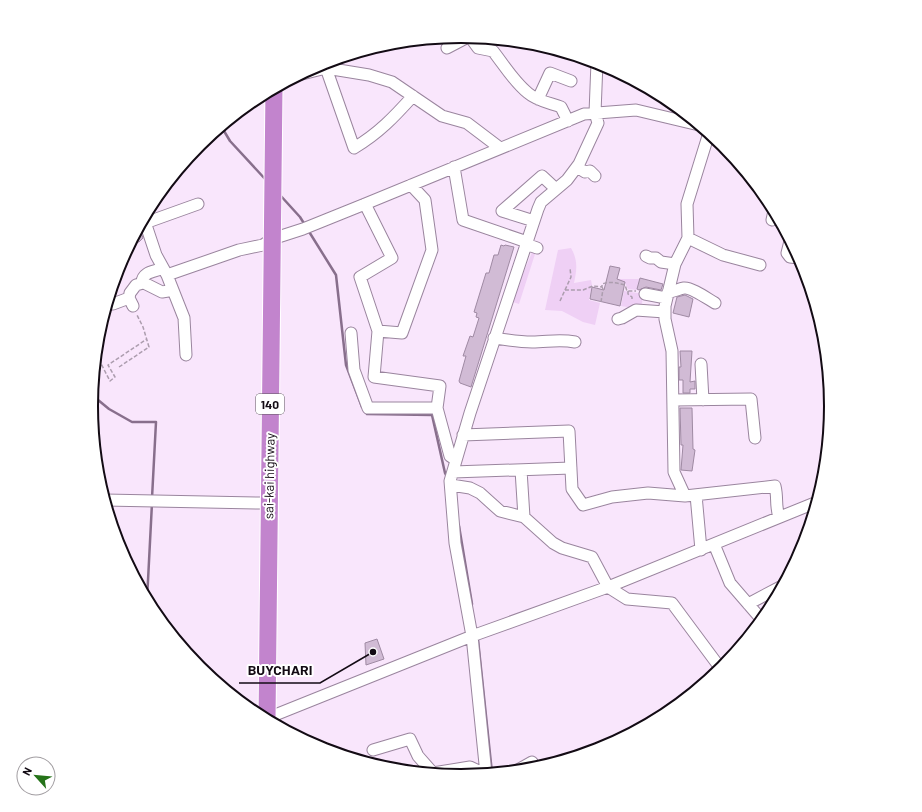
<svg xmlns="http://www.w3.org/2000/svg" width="922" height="812" font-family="Barlow,sans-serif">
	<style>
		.green { fill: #efd0f5 }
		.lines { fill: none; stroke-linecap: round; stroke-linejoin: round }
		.stream { stroke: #886f8c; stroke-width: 2.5 }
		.building { fill: #d1bbd5; stroke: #9f8aa3 }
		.minor-casing { stroke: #9a859e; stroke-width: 13 }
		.highway-casing { stroke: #fff; stroke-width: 19 }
		.path { stroke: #ac9dae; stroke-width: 1.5; stroke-dasharray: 4 2; stroke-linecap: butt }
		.minor { stroke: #fff; stroke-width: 11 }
		.highway { stroke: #c284cd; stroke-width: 17 }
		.labels { text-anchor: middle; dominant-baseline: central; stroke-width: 4; stroke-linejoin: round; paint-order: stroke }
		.shield { fill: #fff; stroke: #5a545a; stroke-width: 1 }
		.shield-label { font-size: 12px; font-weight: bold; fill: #130b14 }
		.street-label { font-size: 13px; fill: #130b14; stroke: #fff }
		.rim { fill: none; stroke: #130b14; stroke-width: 2 }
		.leader { fill: none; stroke: #130b14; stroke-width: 1.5 }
		.callout-dot { fill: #130b14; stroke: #fff; stroke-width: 1.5 }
		.callout-label { font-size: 14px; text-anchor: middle; font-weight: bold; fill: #130b14; stroke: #fff; stroke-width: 4; stroke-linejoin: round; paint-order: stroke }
	</style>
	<rect width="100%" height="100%" fill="#f9e6fc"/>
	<path class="green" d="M 571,248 C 578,260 577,270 574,283 L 591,280 L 592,285 L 589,300 L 600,303 L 595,325 L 583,322 L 562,311 L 545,310 L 558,250 Z
		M 533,250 L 536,251 L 519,304 L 513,302 L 510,311 L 508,310 Z
		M 619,279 L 640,279 L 637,290 L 628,289 L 625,283 L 618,282 Z
		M 624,291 L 644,294 L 641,307 L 633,308 L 621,306 Z"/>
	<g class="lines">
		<path class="stream" d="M 221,126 L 230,141 L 266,180
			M 280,195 L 300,217 L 305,225
			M 308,230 L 336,275 L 346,365 L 362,407
			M 92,395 L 109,409 L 132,422 L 156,422 L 152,498
			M 365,411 L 367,414 L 432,415 L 445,473 L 447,477
			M 459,526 L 472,604
			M 147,600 L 152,503
			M 478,640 L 492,773"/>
	</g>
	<path class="building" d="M 139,227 L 143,238 L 139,242 L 131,242 Z
		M 501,245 L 504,246 L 505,245 L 514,247 L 471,387 L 460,383 L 459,381 L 466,356 L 463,356 L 470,336 L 473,337 L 479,318 L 476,317 L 477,313 L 474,312 L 486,273 L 489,273 L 494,255 L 498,255 Z
		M 610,266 L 620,268 L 617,279 L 625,282 L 620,306 L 590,299 L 592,287 L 604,290 Z
		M 640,278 L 663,284 L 661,290 L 646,287 L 639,290 L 637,289 Z
		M 685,295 L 693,299 L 689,317 L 673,313 L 677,297 Z
		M 680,351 L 692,351 L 690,382 L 695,381 L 695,389 L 690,389 L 690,393 L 683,393 L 683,380 L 679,380 L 679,367 L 681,367 Z
		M 680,408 L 692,408 L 693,449 L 695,450 L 692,471 L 681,470 L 683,445 L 681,445 Z
		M 377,639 L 384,659 L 366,665 L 365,643 Z"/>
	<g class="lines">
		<defs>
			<path id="minor" d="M 470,37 L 478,48 L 493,51 C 504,65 514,82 528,93 C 537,101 550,103 561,107 L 568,121
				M 447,48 L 468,37
				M 326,68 L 354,148 C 379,133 394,117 413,96
				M 302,74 L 326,68 L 369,75 L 392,82 L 442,116 L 467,123 L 500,148
				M 538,99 L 550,73 L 571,81
				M 709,133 L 687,204 L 688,238 L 675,264 L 665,306 L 665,319 L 672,351 L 674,472 L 685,496 L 775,486 C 778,498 775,505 779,517
				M 454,167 L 463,220 L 527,242
				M 577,167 L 585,172 L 590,171 L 595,176
				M 365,204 L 392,258 L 360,277 L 378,331 L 374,377 L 440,386 L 437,408 L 450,456 L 456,460
				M 144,219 L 156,255 L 167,275 L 239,250 L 263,245 L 272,239 L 303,229 L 365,204 L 584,114 L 636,110 L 699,125
				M 772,220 L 774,211
				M 534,221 L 502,211 L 542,176 L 556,189
				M 145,223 L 198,204
				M 688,238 L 723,255 L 760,265
				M 790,241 L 787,253 L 790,257 L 799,258
				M 526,244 L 537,248
				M 646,256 L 650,258 L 656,258 L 661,262 L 675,264
				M 163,268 C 155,272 143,271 142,282 L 162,292 L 168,291 L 171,287
				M 167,275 L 184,318 L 186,355
				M 668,292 C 674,292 678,289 684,288 C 691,287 708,299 715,303
				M 645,294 L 666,298
				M 113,304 L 129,298
				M 133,306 L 129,298 L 130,293 L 136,285 L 143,283
				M 618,319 L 622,318 L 636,310 L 665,312
				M 378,331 L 402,333 L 432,250 L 425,200 L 411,185
				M 351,333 L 354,370 L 368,408 L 437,408
				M 494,338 C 507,340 519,342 532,342 C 548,342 559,339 575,342
				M 701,364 L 703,400
				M 674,400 L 751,399 L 755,438
				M 463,435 L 569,431 L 572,489 L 583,505 L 612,497 L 648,493 L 685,496
				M 453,472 L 571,468
				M 451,485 L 470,488 L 480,493 L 500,511 L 524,517 L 521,470
				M 696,495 L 701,550
				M 105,500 L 260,503
				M 524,517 L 553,543 L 562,548 L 592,557 L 608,587 L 627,599 L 672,603 L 721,669
				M 714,544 L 730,583 L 762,620
				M 748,604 L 782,586
				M 265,719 L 472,636 L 608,587 L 817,502
				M 373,750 L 410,739 L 418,756 L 433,773 L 470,767 L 485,774
				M 516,771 L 532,762
				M 486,774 L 472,636 L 455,543 L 450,481 L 470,413 L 538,209 L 541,202 L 567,180 L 579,164 L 598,123 L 595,113 L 597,62"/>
			<path id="highway" d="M 267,720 L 274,88"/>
		</defs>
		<use href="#minor" class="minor-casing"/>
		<use href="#highway" class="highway-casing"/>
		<path class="path" d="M 565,290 L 571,277 L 570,268
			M 628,291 L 628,294 L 632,297 L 632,301
			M 560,301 L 565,290 L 583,290 L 593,286 L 602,287 L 602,284 C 610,281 617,283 625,285 L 627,291 L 636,291
			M 601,302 L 603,289 L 602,287
			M 96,354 L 110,381 L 115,377 L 108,365 L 147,339
			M 119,367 L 149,347 L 143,327 L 137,315"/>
		<use href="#minor" class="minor"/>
		<use href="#highway" class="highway"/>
	</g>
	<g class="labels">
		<rect class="shield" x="256" y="394" width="28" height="20" rx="3"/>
		<g class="shield-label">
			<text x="270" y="404">140</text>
		</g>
		<g class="street-label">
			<text transform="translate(269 476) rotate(-89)">sai-kai highway</text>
		</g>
	</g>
	<path d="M0 0H922V812H0ZM98 406a363 363 0 1 1 726 0a363 363 0 1 1-726 0Z" fill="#fff" fill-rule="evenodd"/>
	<path class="rim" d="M98 406a363 363 0 1 1 726 0a363 363 0 1 1-726 0Z"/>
	<path class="leader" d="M373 652L320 683H239"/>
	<circle class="callout-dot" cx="373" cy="652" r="4"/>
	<g class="callout-label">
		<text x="280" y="675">BUYCHARI</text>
	</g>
	<g transform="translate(36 776) rotate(297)"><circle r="19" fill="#ffffff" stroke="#a19da1"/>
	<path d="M0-3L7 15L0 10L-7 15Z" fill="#257319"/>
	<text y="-6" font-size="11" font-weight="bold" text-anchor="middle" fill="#130b14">N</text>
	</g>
</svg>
